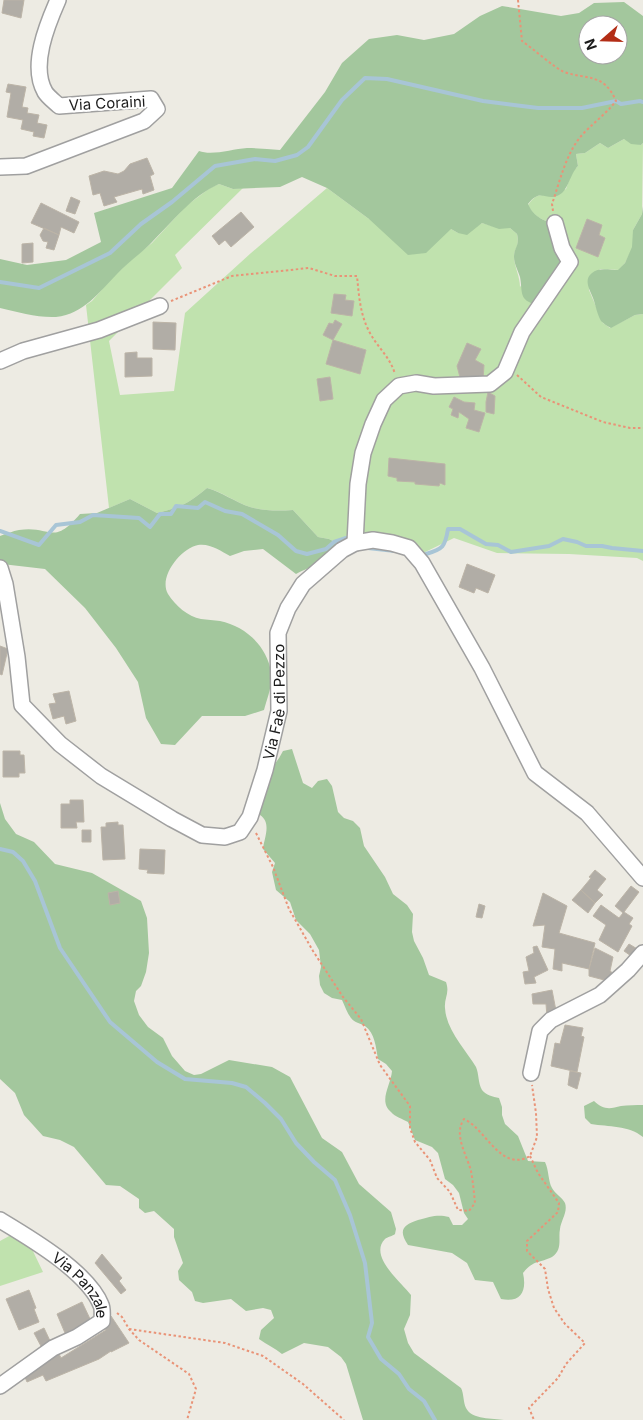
<svg xmlns="http://www.w3.org/2000/svg" width="643" height="1420" font-family="Inter,sans-serif">
	<style>
		.grass { fill: #c0e2ae }
		.forest { fill: #a3c79d; fill-rule: evenodd }
		.lines { fill: none; stroke-linecap: round; stroke-linejoin: round }
		.stream { stroke: #a8c5d6; stroke-width: 4 }
		.building { fill: #b1ada6; stroke: #bcb4a7 }
		.minor-casing { stroke: #a0a0a0; stroke-width: 18 }
		.path { stroke: #e99377; stroke-width: 2; stroke-dasharray: 2.5 2.5; stroke-linecap: butt }
		.minor { stroke: #fff; stroke-width: 15 }
		.labels { text-anchor: middle; dominant-baseline: central; stroke-width: 4; stroke-linejoin: round; paint-order: stroke }
		.street-label { font-size: 15px; fill: #1c1c1c; stroke: #fff }
	</style>
	<rect width="100%" height="100%" fill="#edebe3"/>
	<path class="grass" d="M 624,139 L 641,145 L 643,143 L 642,214 L 633,230 L 633,247 L 625,263 L 619,270 L 600,269 L 589,290 L 603,323 L 610,328 L 635,315 L 643,314 L 643,561 L 637,558 L 569,554 L 497,553 L 454,538 L 417,556 L 365,543 L 337,543 L 329,539 L 318,537 L 293,510 C 279,511 264,511 250,507 C 235,502 223,492 207,488 C 188,504 181,507 157,513 L 130,499 L 109,508 L 86,305 L 92,301 L 111,279 L 132,259 L 152,243 L 186,206 L 210,188 L 219,184 L 233,189 L 243,188 L 175,255 L 182,268 L 109,341 L 120,395 L 174,391 L 185,313 L 251,253 L 327,188 L 369,219 L 451,229 L 458,233 L 474,228 L 482,223 L 499,228 L 510,228 L 517,234 C 520,248 514,247 514,258 C 515,268 520,277 520,287 L 565,227 C 549,222 535,220 528,205 C 534,196 539,193 550,196 L 566,189 L 572,172 L 578,166 L 576,154 L 585,153 L 600,143 L 608,148 Z
		M 11,1235 L 30,1245 L 43,1272 L 0,1286 L 0,1241 Z"/>
	<path class="forest" d="M 624,2 L 643,16 L 643,143 L 641,145 L 631,144 L 624,139 L 608,148 L 600,143 L 585,153 L 576,154 L 578,166 C 570,174 568,191 559,195 C 546,202 541,187 528,204 C 535,220 549,222 565,227 L 571,253 L 537,305 C 518,300 523,292 520,277 C 518,270 514,264 514,257 C 514,247 520,246 517,234 L 510,228 L 499,229 L 482,223 L 467,235 L 458,233 L 451,229 L 426,253 L 408,255 L 369,219 L 327,188 L 302,177 L 280,187 L 233,189 L 219,184 C 192,196 174,220 153,241 C 142,253 128,262 117,274 C 99,292 84,314 56,317 C 38,318 18,312 0,308 L 0,259 L 27,265 L 66,260 L 101,242 L 94,213 L 172,188 L 199,151 C 212,156 232,149 247,148 C 258,148 269,149 280,150 L 325,92 L 342,63 L 369,39 L 397,35 L 424,40 L 454,34 L 480,16 L 502,6 L 561,16 L 579,13 L 594,3 ZM 588,25 L 618,25 L 618,55 L 588,55 Z
		M 643,206 L 643,314 L 635,315 L 611,328 C 607,326 604,324 601,321 C 597,314 596,306 593,298 C 590,290 583,280 592,273 C 598,267 610,270 618,270 L 625,263 L 632,247 L 633,230 L 642,214 Z
		M 207,488 C 222,492 235,502 250,507 C 264,511 279,511 293,510 L 318,537 L 329,539 L 337,543 C 332,560 311,566 296,574 L 263,549 L 244,551 L 230,556 C 221,551 210,543 198,545 C 181,548 158,577 168,594 C 175,605 188,617 201,619 C 207,620 214,620 220,621 C 245,626 267,646 271,672 C 273,685 267,698 264,710 L 245,716 L 202,716 L 175,745 L 161,744 L 146,718 L 138,682 L 116,648 L 85,608 L 45,569 L 2,564 L 0,562 L 0,536 C 6,534 13,531 19,530 C 51,525 52,547 80,514 L 97,513 L 130,499 L 157,513 C 181,507 188,504 207,488 Z
		M 292,749 L 303,783 L 312,788 L 318,781 L 327,779 L 332,786 L 338,812 L 344,818 L 353,821 L 360,828 L 364,846 L 385,877 L 393,894 L 407,905 L 413,914 L 412,932 L 414,941 L 423,958 L 429,975 L 446,982 C 450,994 444,998 445,1008 C 446,1030 466,1050 476,1067 C 479,1074 478,1083 482,1090 C 486,1095 493,1097 499,1098 L 502,1107 L 502,1115 L 505,1124 L 518,1136 L 528,1161 L 545,1162 C 549,1170 548,1181 552,1188 C 555,1194 562,1197 565,1203 C 568,1212 561,1220 560,1229 C 558,1238 563,1250 552,1257 C 540,1263 533,1260 523,1273 C 527,1291 521,1303 501,1299 L 493,1282 L 475,1280 L 467,1263 L 452,1253 L 408,1245 C 398,1230 403,1225 418,1220 C 430,1217 437,1214 449,1217 L 453,1225 L 462,1225 L 468,1219 L 464,1213 L 459,1193 L 453,1185 L 445,1179 L 438,1153 L 432,1147 L 415,1140 L 408,1122 C 403,1119 395,1117 391,1112 C 378,1101 391,1085 392,1071 L 386,1064 L 378,1059 C 376,1048 375,1033 365,1026 C 360,1023 355,1023 351,1018 C 347,1013 345,1006 342,1000 L 332,998 L 324,993 L 320,985 L 319,976 L 321,967 L 319,950 L 310,934 L 296,920 L 290,902 L 276,890 L 272,872 L 275,863 L 263,849 C 264,838 272,823 260,815 C 255,812 250,810 245,807 C 253,786 273,771 283,751 Z
		M 0,803 L 5,819 L 16,834 L 34,842 L 55,864 L 92,873 L 141,901 L 147,918 L 149,953 L 146,972 L 141,986 L 136,991 L 134,1001 L 139,1015 L 148,1027 L 163,1038 L 172,1056 L 185,1071 L 194,1075 L 201,1074 L 229,1060 L 272,1067 L 290,1077 L 322,1138 L 342,1152 L 359,1184 L 391,1212 L 396,1229 L 395,1234 C 393,1236 387,1237 385,1239 C 368,1256 402,1283 411,1295 L 410,1315 L 404,1329 L 408,1343 L 414,1353 L 461,1388 C 464,1394 463,1402 466,1408 C 472,1420 493,1418 504,1420 L 363,1420 L 346,1364 L 341,1357 L 328,1347 L 304,1343 L 282,1354 C 275,1348 267,1345 259,1339 L 261,1330 L 274,1318 L 271,1310 L 263,1308 L 246,1311 L 231,1299 L 203,1303 L 195,1301 L 192,1292 L 179,1280 L 178,1271 L 183,1263 L 174,1237 L 174,1229 L 154,1211 L 145,1213 L 139,1208 L 139,1199 L 120,1186 L 106,1185 L 74,1147 L 60,1140 L 43,1136 L 24,1115 L 15,1093 L 0,1079 Z
		M 594,1101 C 603,1110 610,1109 621,1106 C 628,1105 636,1105 643,1105 L 643,1137 C 628,1125 609,1127 591,1124 L 585,1118 L 584,1106 Z"/>
	<g class="lines">
		<path class="stream" d="M 0,282 L 39,288 L 110,253 L 141,224 L 172,202 L 215,166 L 255,159 L 275,161 L 297,155 L 308,147 L 342,100 L 365,78 L 387,79 L 483,101 L 538,108 L 582,108 L 616,101 L 621,104 L 640,101 L 643,102
			M 0,531 L 39,545 L 56,525 L 80,522 L 93,515 L 139,518 L 150,527 L 160,514 L 171,514 L 176,506 L 198,508 L 205,502 L 225,511 L 242,514 L 278,535 L 296,551 L 307,554 L 326,549 L 334,542 L 346,538
			M 368,548 L 395,551
			M 426,554 C 443,549 445,547 448,529 L 460,529 L 486,544 L 498,545 L 511,552 L 549,546 L 563,539 L 577,542 L 586,546 L 602,546 L 612,548 L 643,551
			M 0,849 L 13,852 L 23,861 L 35,881 L 60,948 L 110,1022 L 157,1062 L 185,1079 L 232,1083 L 246,1087 L 265,1103 L 281,1119 L 296,1143 L 314,1162 L 335,1180 L 350,1215 L 365,1263 L 372,1323 L 368,1337 L 381,1359 L 399,1374 L 409,1389 L 424,1401 L 435,1420"/>
	</g>
	<path class="building" d="M 4,0 L 24,0 L 21,18 L 2,13 Z
		M 8,84 L 26,87 L 22,107 L 28,108 L 27,113 L 39,115 L 37,123 L 47,125 L 44,138 L 33,136 L 34,132 L 21,129 L 23,120 L 7,117 L 11,93 L 6,92 Z
		M 147,158 L 154,174 L 150,176 L 154,190 L 143,194 L 142,189 L 114,197 L 117,202 L 104,206 L 100,193 L 93,195 L 89,176 L 104,171 L 118,174 L 124,171 L 130,164 Z
		M 71,197 L 80,201 L 75,214 L 66,211 Z
		M 41,203 L 79,222 L 74,233 L 61,227 L 59,235 L 31,223 Z
		M 241,212 L 254,227 L 231,247 L 225,240 L 219,245 L 212,236 Z
		M 587,219 L 602,225 L 599,235 L 605,238 L 598,257 L 576,248 Z
		M 44,228 L 59,235 L 54,250 L 46,248 L 48,242 L 43,241 L 40,235 Z
		M 33,243 L 33,262 L 22,263 L 22,244 Z
		M 334,294 L 346,295 L 345,300 L 354,301 L 352,316 L 331,313 Z
		M 335,320 L 342,324 L 333,340 L 323,335 L 329,323 L 333,324 Z
		M 153,322 L 176,323 L 175,350 L 153,349 Z
		M 333,340 L 366,350 L 360,374 L 326,364 Z
		M 467,343 L 481,349 L 475,360 L 484,365 L 483,380 L 470,377 L 469,382 L 461,381 L 457,366 Z
		M 137,352 L 137,358 L 152,358 L 152,376 L 125,377 L 125,353 Z
		M 330,377 L 333,399 L 320,401 L 317,379 Z
		M 488,392 L 495,396 L 494,414 L 486,412 L 486,402 Z
		M 454,397 L 464,402 L 475,403 L 474,410 L 485,413 L 479,432 L 466,428 L 469,419 L 459,412 L 458,418 L 451,415 L 453,409 L 449,407 Z
		M 389,458 L 445,464 L 445,485 L 440,483 L 439,486 L 415,484 L 415,482 L 397,481 L 397,478 L 388,476 Z
		M 467,564 L 495,575 L 488,593 L 476,588 L 474,593 L 459,587 Z
		M 0,646 L 8,649 L 2,675 L 0,674 Z
		M 69,691 L 76,721 L 66,724 L 64,716 L 53,719 L 49,704 L 56,703 L 53,694 Z
		M 3,751 L 20,751 L 20,755 L 24,755 L 25,773 L 19,773 L 19,777 L 3,777 Z
		M 70,800 L 83,800 L 84,822 L 76,822 L 77,828 L 61,828 L 61,804 L 70,804 Z
		M 118,822 L 118,825 L 123,825 L 125,859 L 103,860 L 101,827 L 106,827 L 106,823 Z
		M 82,830 L 91,830 L 91,842 L 82,842 Z
		M 140,849 L 165,850 L 164,874 L 147,873 L 148,870 L 139,869 Z
		M 595,870 L 606,879 L 597,890 L 603,895 L 595,903 L 581,890 L 591,878 L 589,877 Z
		M 631,886 L 639,892 L 624,912 L 633,918 L 629,924 L 632,926 L 618,952 L 599,940 L 606,925 L 593,916 L 601,905 L 619,918 L 623,913 L 615,906 Z
		M 581,890 L 595,903 L 588,913 L 572,900 Z
		M 118,891 L 120,903 L 110,905 L 108,893 Z
		M 543,893 L 567,906 L 559,933 L 595,943 L 589,969 L 562,963 L 562,971 L 553,969 L 555,949 L 542,947 L 545,925 L 533,926 Z
		M 479,904 L 485,906 L 482,918 L 476,917 Z
		M 629,944 L 639,950 L 634,958 L 624,951 Z
		M 537,946 L 548,970 L 534,977 L 536,983 L 525,984 L 523,972 L 529,971 L 526,957 L 534,953 L 533,947 Z
		M 595,948 L 613,957 L 610,971 L 617,976 L 612,982 L 589,976 L 589,969 Z
		M 552,990 L 557,1016 L 547,1017 L 546,1004 L 533,1004 L 532,994 Z
		M 565,1025 L 583,1028 L 581,1036 L 584,1037 L 577,1072 L 551,1066 L 555,1043 L 560,1044 Z
		M 570,1071 L 581,1073 L 577,1089 L 568,1085 Z
		M 102,1254 L 122,1278 L 119,1281 L 126,1290 L 121,1294 L 95,1263 Z
		M 29,1290 L 36,1308 L 34,1309 L 39,1322 L 19,1330 L 6,1299 Z
		M 82,1302 L 91,1321 L 65,1333 L 57,1314 Z
		M 111,1316 L 129,1343 L 111,1352 L 111,1351 L 99,1359 L 46,1381 L 43,1375 L 27,1382 L 24,1375 L 57,1350 L 61,1358 L 106,1330 L 102,1323 Z
		M 44,1328 L 51,1343 L 42,1348 L 34,1333 Z"/>
	<g class="lines">
		<defs>
			<g id="minor">
				<path d="M 0,167 L 26,166 L 144,121 L 157,109 L 151,99 L 59,106 C 55,102 48,97 45,92 C 30,66 47,25 58,0"/>
				<path d="M 0,361 L 23,351 L 99,330 L 160,306"/>
				<path d="M 355,543 L 358,484 L 363,453 L 373,424 L 384,400 L 399,386 L 416,383 L 434,386 L 490,384 L 505,372 L 522,332 L 570,262 L 562,248 L 555,223"/>
				<path id="s1" d="M 0,568 L 5,584 L 17,657 L 22,705 L 60,744 L 101,776 L 172,819 L 202,835 L 225,837 L 240,832 L 250,817 L 265,770 L 279,711 L 278,633 L 288,608 L 303,584 L 342,550 L 355,543 L 373,540 L 392,543 L 409,548 L 422,563 L 482,668 L 535,773 L 587,813 L 643,878"/>
				<path d="M 531,1073 L 540,1031 L 551,1020 L 600,995 L 628,970 L 643,953"/>
				<path id="s2" d="M 0,1220 C 30,1238 88,1272 101,1305 C 103,1309 102,1316 102,1321 L 77,1337 L 53,1348 L 0,1386"/>
			</g>
		</defs>
		<use href="#minor" class="minor-casing"/>
		<path class="path" d="M 518,0 L 522,41 C 532,48 555,68 564,72 C 588,80 604,73 616,101 C 606,114 593,123 582,135 C 566,153 560,181 552,204 L 553,211
			M 171,301 L 232,276 L 309,268 L 335,276 L 357,276 C 359,296 360,315 370,333 C 378,348 390,357 395,374
			M 517,375 L 541,397 L 603,422 L 630,428 L 643,428
			M 256,833 L 273,867 L 289,909 L 313,951 L 343,997 L 361,1019 L 380,1065 L 410,1106 L 410,1128 L 415,1142 L 430,1160 L 437,1178 L 450,1192 L 458,1210 L 469,1211 L 475,1203 C 474,1193 473,1182 471,1171 C 467,1155 453,1135 464,1119 C 486,1129 501,1173 530,1156 L 537,1137 L 536,1113 L 532,1085
			M 530,1156 L 538,1173 L 559,1203 L 558,1212 L 527,1241 L 527,1251 L 545,1269 L 548,1289 L 554,1308 L 565,1324 L 585,1343 L 566,1364 L 558,1378 L 529,1408 L 534,1420
			M 117,1313 L 122,1317 L 129,1329 L 139,1340 L 189,1374 L 196,1389 L 187,1420
			M 129,1329 L 225,1343 L 263,1356 L 303,1384 L 344,1420"/>
		<use href="#minor" class="minor"/>
	</g>
	<g class="labels">
		<g class="street-label">
			<text transform="translate(107 103) rotate(-3)">Via Coraini</text>
			<text stroke="none"><textPath href="#s1" startOffset="538">Via Faè di Pezzo</textPath></text>
			<text stroke="none"><textPath href="#s2" startOffset="106">Via Panzale</textPath></text>
		</g>
	</g>
	<g transform="translate(603 40) rotate(250)"><circle r="24" fill="#ffffff" stroke="#a4a4a4"/>
	<path d="M0-4L9 19L0 12L-9 19Z" fill="#b32d16"/>
	<text y="-8" font-size="14" font-weight="bold" text-anchor="middle" fill="#1c1c1c">N</text>
	</g>
</svg>
